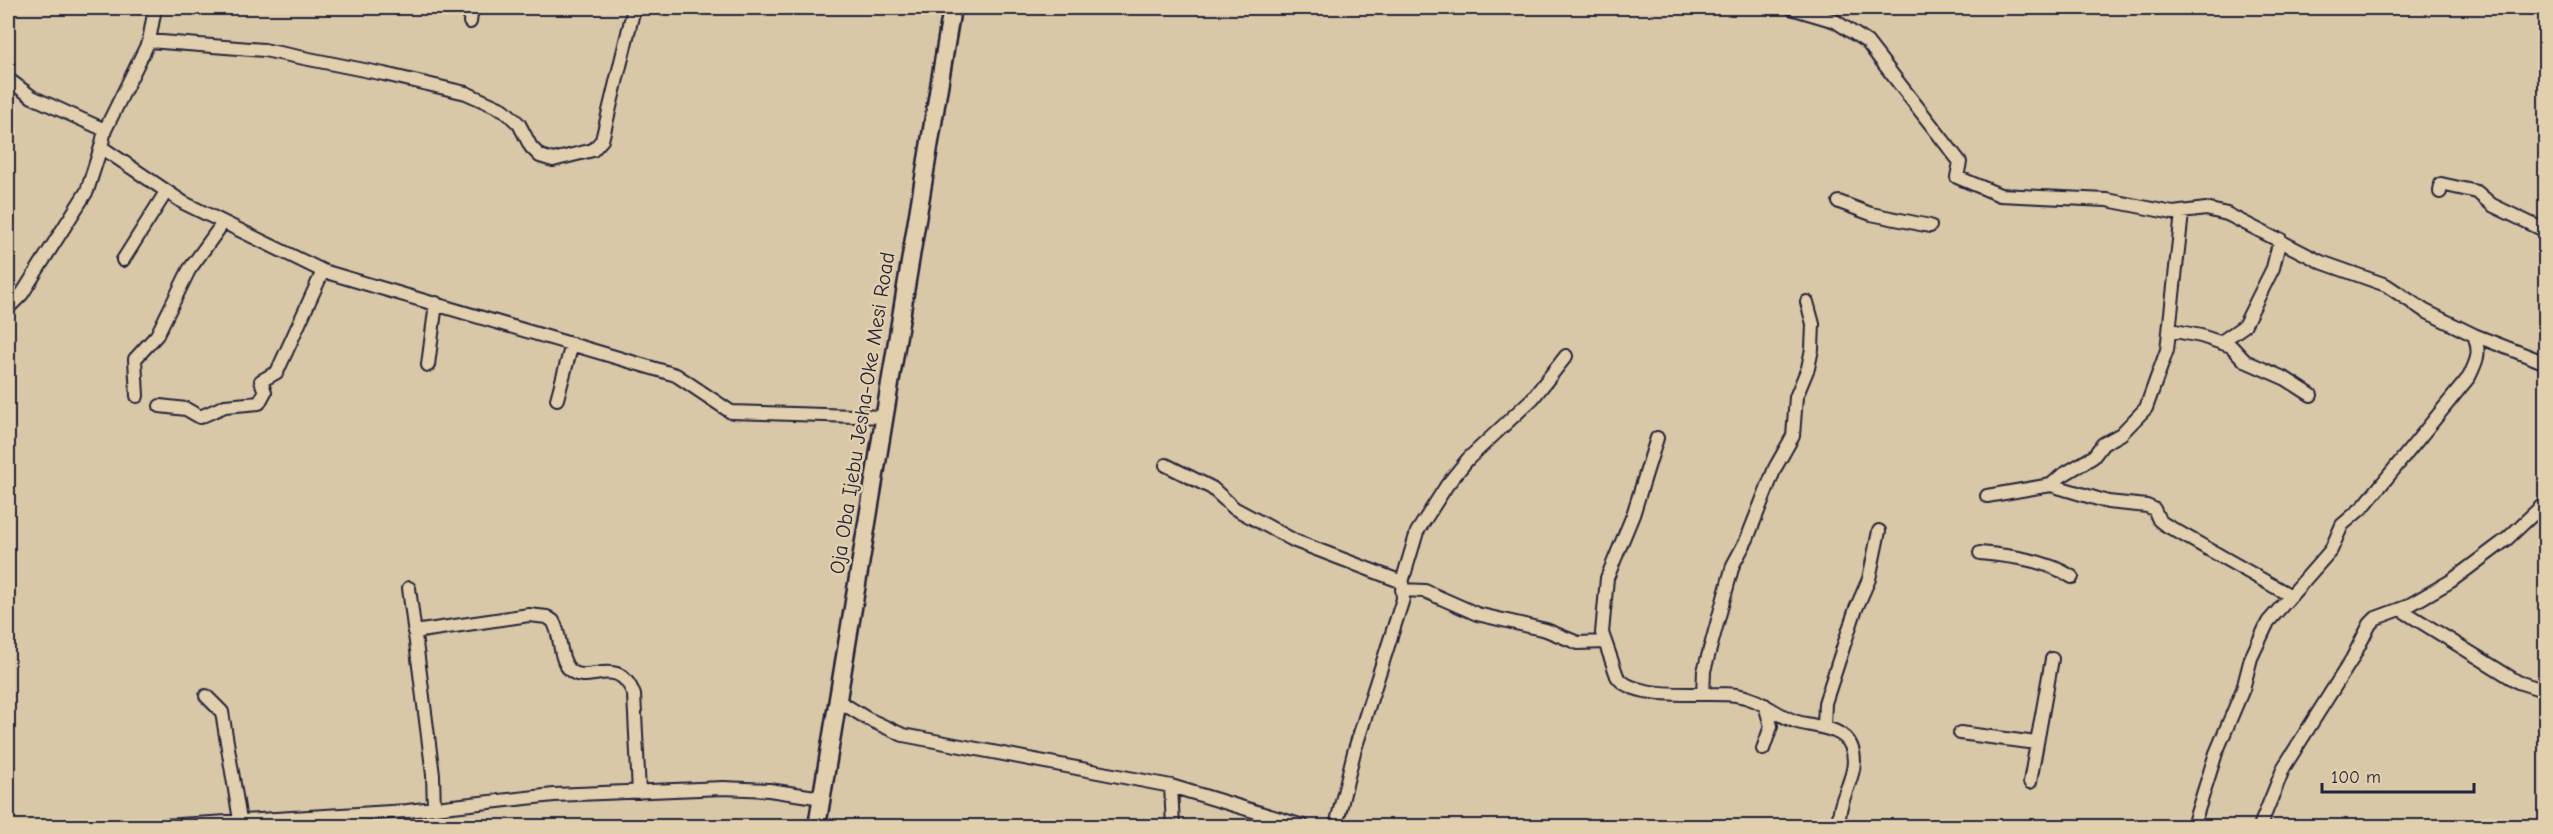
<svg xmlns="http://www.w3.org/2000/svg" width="2553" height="834" font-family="'Comic Neue',sans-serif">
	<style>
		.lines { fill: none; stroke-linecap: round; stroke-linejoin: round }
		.street-casing { stroke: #22223b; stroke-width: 16 }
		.secondary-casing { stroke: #22223b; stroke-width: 21 }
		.street { stroke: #e1cfad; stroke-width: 12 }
		.secondary { stroke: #e1cfad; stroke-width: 16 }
		.labels { text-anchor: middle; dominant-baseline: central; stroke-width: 5; stroke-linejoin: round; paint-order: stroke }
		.street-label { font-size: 21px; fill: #22223b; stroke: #e1cfad }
	</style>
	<rect width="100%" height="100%" fill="#d9c8a8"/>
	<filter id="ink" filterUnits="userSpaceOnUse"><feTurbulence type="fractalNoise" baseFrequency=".0167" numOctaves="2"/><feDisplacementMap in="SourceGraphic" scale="12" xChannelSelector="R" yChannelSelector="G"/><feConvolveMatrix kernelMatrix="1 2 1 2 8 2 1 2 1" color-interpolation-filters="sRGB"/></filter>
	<g filter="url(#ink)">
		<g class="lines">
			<defs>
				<path id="street" d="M 155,8 L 149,41 L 105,130 L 101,147 L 184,203 L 323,271 L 676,375 L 731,412 L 885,417
					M 1791,8 L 1835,21 L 1867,42 L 1960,162 L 1957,177 L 2000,195 L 2107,200 L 2173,213 L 2206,209 L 2227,214 L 2321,262 L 2386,285 L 2425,311 L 2474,335 C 2481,352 2477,361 2469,377 L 2364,506 L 2342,525 L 2331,550 L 2268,622 L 2251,658 L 2243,689 L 2216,753 L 2193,826
					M 470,22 L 472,8
					M 149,41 L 264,50 L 384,74 L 466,93 L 504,110 L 519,124 L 531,147 L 540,156 L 553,160 L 593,150 L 602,140 L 634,8
					M 8,79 L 32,97 L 105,130
					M 2440,192 L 2441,184 L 2477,192 L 2492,205 L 2546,231
					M 1839,202 L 1871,214 L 1930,226
					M 123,260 L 166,192
					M 8,308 L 22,294 L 87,191 L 101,147
					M 2170,330 L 2201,336 L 2231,346 L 2245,361 L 2286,379 L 2311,395
					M 2474,335 L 2546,363
					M 2221,342 L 2244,326 L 2273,268 L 2280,239
					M 428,365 L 436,303
					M 137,396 L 135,359 L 157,335 L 189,270 L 223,223
					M 557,399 L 572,344
					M 160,406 L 186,409 L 200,417 L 225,406 L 259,403 L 265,392 L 261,381 L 277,372 L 323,271
					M 1657,438 L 1633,515 L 1607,578 L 1602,633 L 1617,676 C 1633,702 1708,691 1736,695 C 1759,698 1773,713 1794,721 C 1812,727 1843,726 1851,746 C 1863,774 1834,800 1840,826
					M 1166,465 L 1212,488 L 1234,508 L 1295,541 L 1402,582 L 1403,599 L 1354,752 L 1336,826
					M 2051,485 L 2061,476 L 2093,457 L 2103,444 L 2121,434 L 2146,408 L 2167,350 L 2182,213
					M 1987,496 L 2051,485 L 2108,502 L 2147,506 L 2154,509 L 2159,520 L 2164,524 L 2291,596
					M 1980,553 C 2011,556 2046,560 2072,577
					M 1402,582 L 1417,532 L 1447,485 L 1468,459 L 1533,398 L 1566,356
					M 409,588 L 433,775 L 434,808
					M 1402,590 L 1425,591 L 1477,614 L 1546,630 L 1578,643 L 1605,642
					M 2400,609 L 2518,682 L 2546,691
					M 414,632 L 529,615 L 547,617 L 553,621 C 562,635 558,658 570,670 C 588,687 618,652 634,695 L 639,792
					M 1703,694 L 1704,671 L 1733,565 L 1747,539 L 1775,468 L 1793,436 L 1796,397 L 1808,368 L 1812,349 L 1813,324 L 1807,302
					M 206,696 L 222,712 L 240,820
					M 837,700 L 868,719 L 903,735 L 1171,786 L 1303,826
					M 1824,727 L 1825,703 L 1855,611 L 1869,579 L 1879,531
					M 1960,733 L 2036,743
					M 1763,749 L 1771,726 L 1765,705
					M 2030,782 L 2052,659
					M 1171,786 L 1173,826
					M 163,826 L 407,811 L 554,795 L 723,788 L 769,790 L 822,798
					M 2260,826 L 2284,767 L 2352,659 L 2370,624 L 2376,618 L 2406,607 L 2451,581 L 2507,539 L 2546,502"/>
				<path id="secondary" d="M 817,826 L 952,8"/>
			</defs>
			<use href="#street" class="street-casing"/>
			<use href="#secondary" class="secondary-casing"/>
			<use href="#street" class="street"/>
			<use href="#secondary" class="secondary"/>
		</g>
	</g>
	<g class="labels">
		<g class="street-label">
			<text transform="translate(862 413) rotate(-81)">Oja Oba Ijebu Jesha-Oke Mesi Road</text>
		</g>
	</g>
	<rect width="2553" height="834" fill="none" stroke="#e1cfad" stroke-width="30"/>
	<rect x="15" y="15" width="2523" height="804" fill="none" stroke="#22223b" stroke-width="2" filter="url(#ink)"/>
	<path d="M2322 783v9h152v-9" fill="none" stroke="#22223b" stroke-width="3"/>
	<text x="2331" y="783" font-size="18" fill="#22223b" stroke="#e1cfad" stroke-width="4.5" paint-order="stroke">100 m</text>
</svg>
